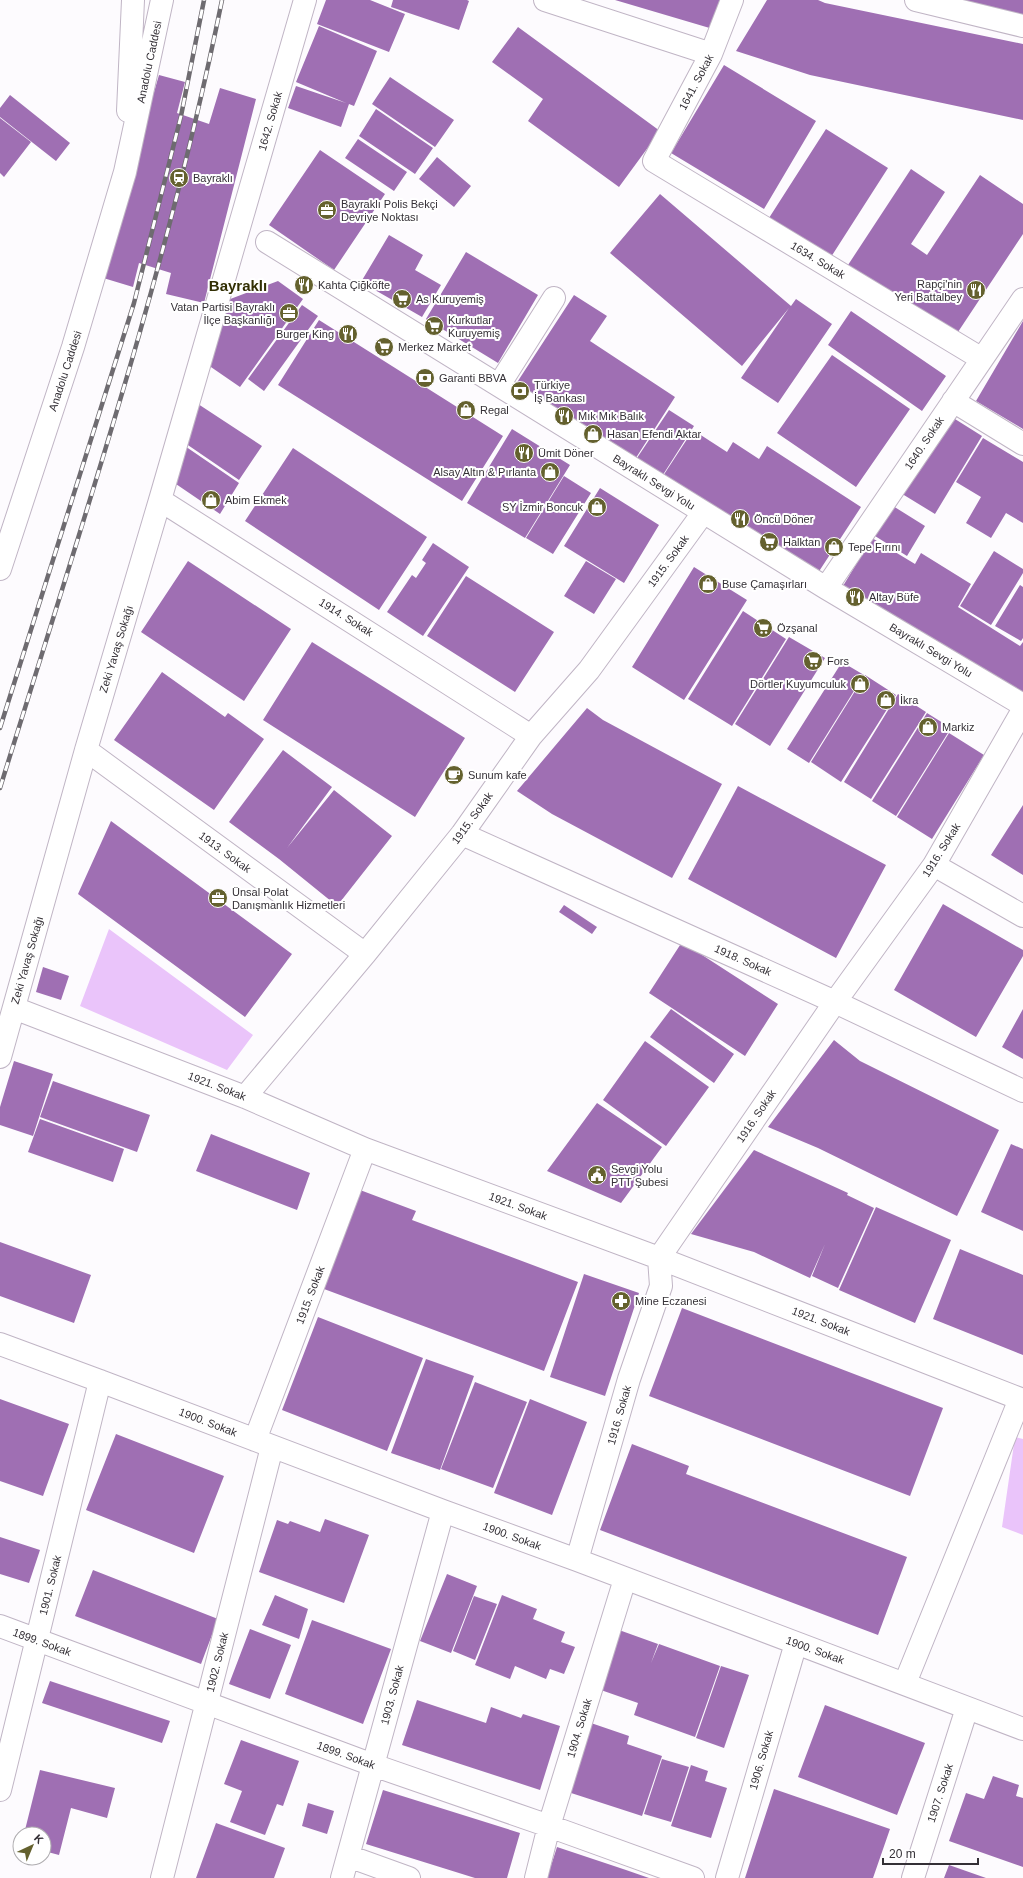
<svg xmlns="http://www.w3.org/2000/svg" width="1023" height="1878" font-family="Helvetica,sans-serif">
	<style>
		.green { fill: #eac4fa }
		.building { fill: #9f6fb3 }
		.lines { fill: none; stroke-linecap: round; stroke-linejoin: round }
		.minor-casing { stroke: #c0b5c5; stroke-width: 24 }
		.major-casing { stroke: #c0b5c5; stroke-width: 24 }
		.minor { stroke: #fff; stroke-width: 22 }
		.major { stroke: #fff; stroke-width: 22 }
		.rail-casing { stroke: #6e6b70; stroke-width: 4.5 }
		.rail { stroke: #fff; stroke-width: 3; stroke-dasharray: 9; stroke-linecap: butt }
		.labels { text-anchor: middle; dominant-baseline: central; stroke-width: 4; stroke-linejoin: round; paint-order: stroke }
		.street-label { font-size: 11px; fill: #343036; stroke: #fff }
		.poi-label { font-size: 11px; fill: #343036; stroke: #fff; text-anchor: start }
		.district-label { font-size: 15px; font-weight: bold; fill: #322f04; stroke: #fff }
	</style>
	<rect width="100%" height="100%" fill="#fdfbfe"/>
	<path class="green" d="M 109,929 L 253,1035 L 227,1070 L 80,1006 Z
		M 1015,1437 L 1023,1439 L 1023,1535 L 1002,1527 Z"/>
	<path class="building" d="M 326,0 L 370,0 L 405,14 L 389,52 L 317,24 Z
		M 393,0 L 467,0 L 469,1 L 459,30 L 391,7 Z
		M 615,0 L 722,0 L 713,29 Z
		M 767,0 L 818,0 L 825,3 L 1023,44 L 1023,120 L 810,75 L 736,51 Z
		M 952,0 L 1023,0 L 1023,20 Z
		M 319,26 L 377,51 L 354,106 L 349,104 L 341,127 L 288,108 L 296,86 L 346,103 L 296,82 Z
		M 518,27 L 660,131 L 619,187 L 528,121 L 543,99 L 492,62 Z
		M 724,65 L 816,121 L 764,209 L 671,153 Z
		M 159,75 L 185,82 L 177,113 L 209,124 L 220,88 L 256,99 L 204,303 L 166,294 L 171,273 L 139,263 L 133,287 L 100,277 Z
		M 390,77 L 454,120 L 435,147 L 372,104 Z
		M 10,95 L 70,143 L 56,161 L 0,117 L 0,108 Z
		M 376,109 L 433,148 L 415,174 L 359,136 Z
		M 0,118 L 31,142 L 4,177 L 0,173 Z
		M 826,129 L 888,168 L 831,257 L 769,218 Z
		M 358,139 L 407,172 L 394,191 L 345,158 Z
		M 320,150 L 385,194 L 334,270 L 269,225 Z
		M 437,157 L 471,186 L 454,207 L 419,179 Z
		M 911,169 L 945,192 L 911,244 L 927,255 L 980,175 L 1023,204 L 1023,234 L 956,335 L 848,265 Z
		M 660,194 L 791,306 L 796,299 L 832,324 L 778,403 L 741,378 L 789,308 L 742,366 L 610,253 Z
		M 389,235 L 423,255 L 415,270 L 441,285 L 422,317 L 361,282 Z
		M 466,252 L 538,295 L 498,363 L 426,319 Z
		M 278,281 L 303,299 L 240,387 L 208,365 L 225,301 Z
		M 574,295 L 607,316 L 590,341 L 675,397 L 632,464 L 514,387 Z
		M 302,305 L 318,316 L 264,391 L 248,379 Z
		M 851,311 L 946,376 L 922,411 L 828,345 Z
		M 319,320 L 503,436 L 462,501 L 278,385 Z
		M 1023,321 L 1023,429 L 976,401 Z
		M 832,355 L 910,409 L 856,487 L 777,433 Z
		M 192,400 L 262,446 L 239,480 L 182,441 Z
		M 669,410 L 694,426 L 659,481 L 633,464 Z
		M 947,414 L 982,436 L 935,514 L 899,492 Z
		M 512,429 L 570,465 L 525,538 L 467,503 Z
		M 693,430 L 727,452 L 733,442 L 759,459 L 767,446 L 861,507 L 814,579 L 661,479 Z
		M 983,438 L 1023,462 L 1023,523 L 1006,513 L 991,538 L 966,523 L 981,497 L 956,482 Z
		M 179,442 L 239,483 L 220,514 L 173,482 Z
		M 293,448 L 427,537 L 379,610 L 245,521 Z
		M 564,476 L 591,493 L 553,554 L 526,538 Z
		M 600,488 L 659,525 L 624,583 L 564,546 Z
		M 893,506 L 925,526 L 907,556 L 875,536 Z
		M 872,538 L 915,564 L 921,553 L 971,584 L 958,607 L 1020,646 L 1023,642 L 1023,697 L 843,586 Z
		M 433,543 L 469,567 L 423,636 L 387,612 L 412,575 L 416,578 L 426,563 L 422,560 Z
		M 994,551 L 1023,569 L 1023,573 L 991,625 L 960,606 Z
		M 188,561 L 291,629 L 244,701 L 141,632 Z
		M 586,561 L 616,579 L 594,614 L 564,596 Z
		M 694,567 L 747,600 L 684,700 L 632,667 Z
		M 466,576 L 554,632 L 515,692 L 427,636 Z
		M 1020,585 L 1023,587 L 1023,638 L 1021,641 L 995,626 Z
		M 743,611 L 786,639 L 732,726 L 688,699 Z
		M 789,637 L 825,658 L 770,746 L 735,724 Z
		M 312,642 L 465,738 L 415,817 L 263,720 Z
		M 842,662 L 864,675 L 809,763 L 787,749 Z
		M 162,672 L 225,717 L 228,713 L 264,739 L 214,810 L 114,740 Z
		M 865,675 L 896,695 L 841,782 L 811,762 Z
		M 898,694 L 926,712 L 871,799 L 844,782 Z
		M 587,708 L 603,720 L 722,784 L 672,878 L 552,814 L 517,791 Z
		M 927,713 L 951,728 L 896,816 L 872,801 Z
		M 949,733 L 984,755 L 932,839 L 897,817 Z
		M 283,750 L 332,787 L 287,848 L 334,790 L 392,836 L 337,906 L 279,859 L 229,822 Z
		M 738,786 L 886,865 L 836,958 L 688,879 Z
		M 1023,805 L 1023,875 L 991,855 Z
		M 111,821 L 292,954 L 245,1017 L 78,894 Z
		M 943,904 L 1023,950 L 1023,956 L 976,1037 L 894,990 Z
		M 564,905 L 597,927 L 592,934 L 559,912 Z
		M 682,942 L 778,1004 L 745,1056 L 649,993 Z
		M 43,967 L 69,976 L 61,1000 L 36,992 Z
		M 671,1009 L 734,1054 L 714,1083 L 650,1037 Z
		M 1023,1009 L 1023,1059 L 1002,1047 Z
		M 834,1040 L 860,1061 L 999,1130 L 957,1216 L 818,1148 L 768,1127 Z
		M 645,1041 L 709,1087 L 666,1146 L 603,1100 Z
		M 14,1061 L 53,1074 L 33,1136 L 0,1125 L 0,1107 Z
		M 53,1081 L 150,1115 L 137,1152 L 40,1117 Z
		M 597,1103 L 662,1147 L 621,1203 L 547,1171 Z
		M 40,1119 L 124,1149 L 113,1182 L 28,1152 Z
		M 211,1134 L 310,1173 L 297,1210 L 196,1171 Z
		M 1011,1144 L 1023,1149 L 1023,1231 L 981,1212 Z
		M 754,1150 L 848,1193 L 847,1195 L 874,1208 L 838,1288 L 812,1276 L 825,1244 L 810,1278 L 754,1252 L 691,1234 Z
		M 360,1190 L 416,1211 L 412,1220 L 578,1282 L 544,1371 L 324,1289 Z
		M 876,1207 L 951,1240 L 915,1323 L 839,1290 Z
		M 0,1242 L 91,1275 L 74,1323 L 0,1296 Z
		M 960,1249 L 1023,1275 L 1023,1355 L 933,1319 Z
		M 584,1274 L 639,1293 L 605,1396 L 550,1377 Z
		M 682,1308 L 943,1408 L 910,1496 L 649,1396 Z
		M 318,1317 L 423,1358 L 387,1451 L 282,1410 Z
		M 426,1359 L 474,1376 L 440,1470 L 391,1453 Z
		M 475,1382 L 527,1402 L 493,1488 L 441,1469 Z
		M 0,1399 L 69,1424 L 43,1496 L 0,1481 Z
		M 530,1399 L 587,1422 L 552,1515 L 494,1493 Z
		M 116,1434 L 224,1476 L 194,1553 L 86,1510 Z
		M 632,1444 L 689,1466 L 686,1474 L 907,1557 L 878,1635 L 600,1530 Z
		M 325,1519 L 369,1535 L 344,1603 L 259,1572 L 277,1520 L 288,1524 L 290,1521 L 320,1532 Z
		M 0,1537 L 40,1550 L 29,1583 L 0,1574 Z
		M 93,1570 L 218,1619 L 201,1664 L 75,1616 Z
		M 447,1574 L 477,1586 L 451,1653 L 420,1641 Z
		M 275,1595 L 308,1609 L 299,1639 L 262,1625 Z
		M 502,1595 L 537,1609 L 533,1619 L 565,1632 L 561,1642 L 575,1647 L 564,1674 L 550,1669 L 546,1679 L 515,1666 L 510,1679 L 475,1665 Z
		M 474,1596 L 497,1604 L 475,1660 L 453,1651 Z
		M 312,1620 L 391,1649 L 363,1724 L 285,1694 Z
		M 250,1629 L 291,1645 L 270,1699 L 229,1684 Z
		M 619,1630 L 658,1644 L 651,1663 L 659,1644 L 720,1666 L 695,1737 L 634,1715 L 638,1703 L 598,1689 Z
		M 721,1666 L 749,1675 L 724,1748 L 696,1738 Z
		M 50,1681 L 170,1721 L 162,1743 L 42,1703 Z
		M 417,1700 L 486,1723 L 491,1707 L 521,1718 L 523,1714 L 560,1726 L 540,1790 L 402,1745 Z
		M 825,1705 L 925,1743 L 897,1815 L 798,1777 Z
		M 591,1723 L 629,1736 L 627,1744 L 662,1756 L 642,1816 L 568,1792 Z
		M 241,1740 L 299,1761 L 283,1806 L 277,1804 L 265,1835 L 230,1822 L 242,1791 L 224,1784 Z
		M 662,1759 L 689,1767 L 671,1822 L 644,1814 Z
		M 691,1765 L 708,1771 L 705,1781 L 727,1788 L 711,1838 L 671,1826 Z
		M 40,1770 L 115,1788 L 107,1818 L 71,1808 L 59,1855 L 44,1851 L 44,1834 L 24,1834 Z
		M 993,1776 L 1019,1785 L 1016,1796 L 1023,1798 L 1023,1867 L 949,1841 L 966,1793 L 984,1799 Z
		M 774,1789 L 890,1829 L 873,1878 L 745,1878 Z
		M 383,1790 L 520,1833 L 507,1878 L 475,1878 L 366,1844 Z
		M 308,1803 L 334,1811 L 327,1834 L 302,1826 Z
		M 216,1823 L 285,1848 L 274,1878 L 196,1878 Z
		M 557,1847 L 626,1870 L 649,1878 L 547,1878 Z
		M 949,1865 L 986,1878 L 944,1878 Z"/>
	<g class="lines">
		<defs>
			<path id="minor" d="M 545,0 L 711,54
				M 732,0 L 711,54 L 654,161 L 982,359
				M 916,0 L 1023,26
				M 267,242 L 826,588 L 1023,705
				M 499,385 L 554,298
				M 953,401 L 1023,444
				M 160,500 L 531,736
				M 826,588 L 1023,299
				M 86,750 L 365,954
				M 462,834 L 835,1002 L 1023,1091
				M 934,865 L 1023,916
				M 14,1008 L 245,1097 L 365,1149 L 659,1258 L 1023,1400
				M 0,1057 L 86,750 L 160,500 L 305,0
				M 245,1097 L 365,954 L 462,834 L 531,736 L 589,670 L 703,513
				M 0,1344 L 100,1381 L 443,1511 L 577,1560 L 1023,1729
				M 255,1440 L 365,1149
				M 577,1560 L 629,1379 L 661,1286 L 659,1258 L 835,1002 L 934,865 L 1023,710
				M 0,1626 L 373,1765 L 549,1826 L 693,1878
				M 905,1683 L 1020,1399
				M 0,1790 L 100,1381
				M 348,1856 L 409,1878
				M 162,1878 L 272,1447
				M 342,1878 L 443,1511
				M 536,1878 L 549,1826 L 625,1579
				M 727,1878 L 796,1643
				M 913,1878 L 967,1708"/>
			<path id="major" d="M 128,111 L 133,0
				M 0,569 L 73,347 L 125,172 L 162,0"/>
		</defs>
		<use href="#minor" class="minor-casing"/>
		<use href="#major" class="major-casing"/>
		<use href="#minor" class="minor"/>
		<use href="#major" class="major"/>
		<defs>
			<path id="rail" d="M 0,728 L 134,303 L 181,116 L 204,0
				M 0,788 C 81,527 168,268 222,0"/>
		</defs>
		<use href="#rail" class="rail-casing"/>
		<use href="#rail" class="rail"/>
	</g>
	<defs>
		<symbol id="station-disc" viewBox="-11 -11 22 22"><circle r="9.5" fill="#64612e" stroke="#fff"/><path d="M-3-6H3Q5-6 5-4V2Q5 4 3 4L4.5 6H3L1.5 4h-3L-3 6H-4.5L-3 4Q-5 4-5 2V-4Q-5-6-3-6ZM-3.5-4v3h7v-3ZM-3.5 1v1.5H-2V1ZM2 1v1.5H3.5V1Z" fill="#fff"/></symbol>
		<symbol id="office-disc" viewBox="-11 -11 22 22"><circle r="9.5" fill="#64612e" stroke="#fff"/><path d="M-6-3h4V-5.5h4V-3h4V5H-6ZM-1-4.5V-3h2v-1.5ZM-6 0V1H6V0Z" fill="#fff"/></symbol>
		<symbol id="restaurant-disc" viewBox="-11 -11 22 22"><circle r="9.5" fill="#64612e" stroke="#fff"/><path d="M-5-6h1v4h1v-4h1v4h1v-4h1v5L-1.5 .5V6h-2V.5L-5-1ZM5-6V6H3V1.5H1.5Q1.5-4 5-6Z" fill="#fff"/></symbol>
		<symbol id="supermarket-disc" viewBox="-11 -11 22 22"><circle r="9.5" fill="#64612e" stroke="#fff"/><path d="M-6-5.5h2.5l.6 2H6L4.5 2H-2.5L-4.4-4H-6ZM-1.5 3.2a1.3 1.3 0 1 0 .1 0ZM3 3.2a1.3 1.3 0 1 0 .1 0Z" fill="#fff"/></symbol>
		<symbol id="bank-disc" viewBox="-11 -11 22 22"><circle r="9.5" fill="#64612e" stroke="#fff"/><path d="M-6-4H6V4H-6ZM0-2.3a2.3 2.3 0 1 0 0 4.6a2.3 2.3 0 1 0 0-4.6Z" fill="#fff"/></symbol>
		<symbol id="shop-disc" viewBox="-11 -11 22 22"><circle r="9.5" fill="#64612e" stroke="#fff"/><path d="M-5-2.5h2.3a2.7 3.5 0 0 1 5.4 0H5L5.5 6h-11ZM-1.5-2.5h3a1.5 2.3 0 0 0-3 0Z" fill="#fff"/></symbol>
		<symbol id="cafe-disc" viewBox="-11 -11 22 22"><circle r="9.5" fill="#64612e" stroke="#fff"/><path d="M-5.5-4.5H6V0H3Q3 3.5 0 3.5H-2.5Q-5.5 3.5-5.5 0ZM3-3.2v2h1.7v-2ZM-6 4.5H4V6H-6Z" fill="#fff"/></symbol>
		<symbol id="civic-disc" viewBox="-11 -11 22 22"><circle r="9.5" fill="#64612e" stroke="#fff"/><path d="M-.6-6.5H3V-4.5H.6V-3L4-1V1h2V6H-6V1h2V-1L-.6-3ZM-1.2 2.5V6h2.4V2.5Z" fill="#fff"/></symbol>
		<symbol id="pharmacy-disc" viewBox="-11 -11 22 22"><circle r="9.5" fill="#64612e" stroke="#fff"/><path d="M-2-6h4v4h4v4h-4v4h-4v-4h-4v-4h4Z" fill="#fff"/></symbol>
	</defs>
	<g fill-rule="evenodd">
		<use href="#station-disc" x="168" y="167" width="22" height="22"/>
		<use href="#office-disc" x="316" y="199" width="22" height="22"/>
		<use href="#restaurant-disc" x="293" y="274" width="22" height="22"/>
		<use href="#restaurant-disc" x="965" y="279" width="22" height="22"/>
		<use href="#supermarket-disc" x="391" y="288" width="22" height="22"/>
		<use href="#office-disc" x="278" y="302" width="22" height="22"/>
		<use href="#supermarket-disc" x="423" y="315" width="22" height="22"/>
		<use href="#restaurant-disc" x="337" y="323" width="22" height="22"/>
		<use href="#supermarket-disc" x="373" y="336" width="22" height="22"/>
		<use href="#bank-disc" x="414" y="367" width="22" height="22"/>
		<use href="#bank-disc" x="509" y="380" width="22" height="22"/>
		<use href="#shop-disc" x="455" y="399" width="22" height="22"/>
		<use href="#restaurant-disc" x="553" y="405" width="22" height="22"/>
		<use href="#shop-disc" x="582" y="423" width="22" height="22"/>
		<use href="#restaurant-disc" x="513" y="442" width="22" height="22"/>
		<use href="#shop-disc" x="539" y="461" width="22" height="22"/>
		<use href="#shop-disc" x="200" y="489" width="22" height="22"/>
		<use href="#shop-disc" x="586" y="496" width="22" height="22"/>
		<use href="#restaurant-disc" x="729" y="508" width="22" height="22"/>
		<use href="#supermarket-disc" x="758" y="531" width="22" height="22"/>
		<use href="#shop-disc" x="823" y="536" width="22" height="22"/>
		<use href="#shop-disc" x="697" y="573" width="22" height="22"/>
		<use href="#restaurant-disc" x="844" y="586" width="22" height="22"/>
		<use href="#supermarket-disc" x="752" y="617" width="22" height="22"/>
		<use href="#supermarket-disc" x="802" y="650" width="22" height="22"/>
		<use href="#shop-disc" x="849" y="673" width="22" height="22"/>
		<use href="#shop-disc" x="875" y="689" width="22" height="22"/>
		<use href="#shop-disc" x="917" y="716" width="22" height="22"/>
		<use href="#cafe-disc" x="443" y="764" width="22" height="22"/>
		<use href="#office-disc" x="207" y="887" width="22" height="22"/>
		<use href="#civic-disc" x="586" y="1164" width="22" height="22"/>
		<use href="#pharmacy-disc" x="610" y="1290" width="22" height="22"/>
	</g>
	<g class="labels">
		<g class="street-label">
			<text transform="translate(149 62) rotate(-78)">Anadolu Caddesi</text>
			<text transform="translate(696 82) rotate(-62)">1641. Sokak</text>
			<text transform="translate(270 121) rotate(-74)">1642. Sokak</text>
			<text transform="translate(818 260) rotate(31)">1634. Sokak</text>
			<text transform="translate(65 371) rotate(-72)">Anadolu Caddesi</text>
			<text transform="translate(924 443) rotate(-56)">1640. Sokak</text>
			<text transform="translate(654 482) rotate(32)">Bayraklı Sevgi Yolu</text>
			<text transform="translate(668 561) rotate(-54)">1915. Sokak</text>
			<text transform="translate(346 617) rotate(32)">1914. Sokak</text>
			<text transform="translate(116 649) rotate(-73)">Zeki Yavaş Sokağı</text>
			<text transform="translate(931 650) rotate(31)">Bayraklı Sevgi Yolu</text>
			<text transform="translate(472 818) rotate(-54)">1915. Sokak</text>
			<text transform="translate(941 850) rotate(-58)">1916. Sokak</text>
			<text transform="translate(225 852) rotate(36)">1913. Sokak</text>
			<text transform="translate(27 960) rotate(-74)">Zeki Yavaş Sokağı</text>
			<text transform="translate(743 960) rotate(24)">1918. Sokak</text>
			<text transform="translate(217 1086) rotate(21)">1921. Sokak</text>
			<text transform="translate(756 1116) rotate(-56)">1916. Sokak</text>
			<text transform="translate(518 1206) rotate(20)">1921. Sokak</text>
			<text transform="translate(310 1295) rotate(-69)">1915. Sokak</text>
			<text transform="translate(821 1321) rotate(21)">1921. Sokak</text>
			<text transform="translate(619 1415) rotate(-74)">1916. Sokak</text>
			<text transform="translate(208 1422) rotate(21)">1900. Sokak</text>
			<text transform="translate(512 1536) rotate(20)">1900. Sokak</text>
			<text transform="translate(50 1585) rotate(-76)">1901. Sokak</text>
			<text transform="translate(42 1642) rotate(20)">1899. Sokak</text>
			<text transform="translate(815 1650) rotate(20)">1900. Sokak</text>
			<text transform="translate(217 1662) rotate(-76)">1902. Sokak</text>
			<text transform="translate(392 1695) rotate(-75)">1903. Sokak</text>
			<text transform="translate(579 1728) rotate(-73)">1904. Sokak</text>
			<text transform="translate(346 1755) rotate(20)">1899. Sokak</text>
			<text transform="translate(761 1760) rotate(-74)">1906. Sokak</text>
			<text transform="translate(940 1793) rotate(-72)">1907. Sokak</text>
		</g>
		<g class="poi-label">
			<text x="193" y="178">Bayraklı</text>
			<text x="341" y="204">Bayraklı Polis Bekçi<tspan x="341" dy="13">Devriye Noktası</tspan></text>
			<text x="962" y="284" text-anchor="end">Rapçi'nin<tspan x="962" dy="13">Yeri Battalbey</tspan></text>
			<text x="318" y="285">Kahta Çiğköfte</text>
			<text x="416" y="299">As Kuruyemiş</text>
			<text x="275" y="307" text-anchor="end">Vatan Partisi Bayraklı<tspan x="275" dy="13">İlçe Başkanlığı</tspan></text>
			<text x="448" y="320">Kurkutlar<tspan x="448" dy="13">Kuruyemiş</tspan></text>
			<text x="334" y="334" text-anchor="end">Burger King</text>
			<text x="398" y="347">Merkez Market</text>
			<text x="439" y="378">Garanti BBVA</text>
			<text x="534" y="385">Türkiye<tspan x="534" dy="13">İş Bankası</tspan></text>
			<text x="480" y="410">Regal</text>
			<text x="578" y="416">Mık Mık Balık</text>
			<text x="607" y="434">Hasan Efendi Aktar</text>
			<text x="538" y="453">Ümit Döner</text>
			<text x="536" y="472" text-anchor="end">Alsay Altın &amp; Pırlanta</text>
			<text x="225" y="500">Abim Ekmek</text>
			<text x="583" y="507" text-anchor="end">SY İzmir Boncuk</text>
			<text x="754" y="519">Öncü Döner</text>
			<text x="783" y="542">Halktan</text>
			<text x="848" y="547">Tepe Fırını</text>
			<text x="722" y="584">Buse Çamaşırları</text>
			<text x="869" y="597">Altay Büfe</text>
			<text x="777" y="628">Özşanal</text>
			<text x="827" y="661">Fors</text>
			<text x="846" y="684" text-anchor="end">Dörtler Kuyumculuk</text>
			<text x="900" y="700">İkra</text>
			<text x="942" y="727">Markiz</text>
			<text x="468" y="775">Sunum kafe</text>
			<text x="232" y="892">Ünsal Polat<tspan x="232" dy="13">Danışmanlık Hizmetleri</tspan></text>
			<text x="611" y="1169">Sevgi Yolu<tspan x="611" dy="13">PTT Şubesi</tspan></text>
			<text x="635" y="1301">Mine Eczanesi</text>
		</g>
		<g class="district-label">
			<text x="238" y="285">Bayraklı</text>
		</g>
	</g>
	<g transform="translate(32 1846) rotate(44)"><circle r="19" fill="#ffffff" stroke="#aeacaf"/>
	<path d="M0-3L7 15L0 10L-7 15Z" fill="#64612e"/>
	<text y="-6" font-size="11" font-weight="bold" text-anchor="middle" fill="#343036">K</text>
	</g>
	<path d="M883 1858v6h95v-6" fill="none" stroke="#343036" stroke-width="2"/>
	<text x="889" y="1858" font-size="12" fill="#343036" stroke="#ffffff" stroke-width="3" paint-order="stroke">20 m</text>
</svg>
